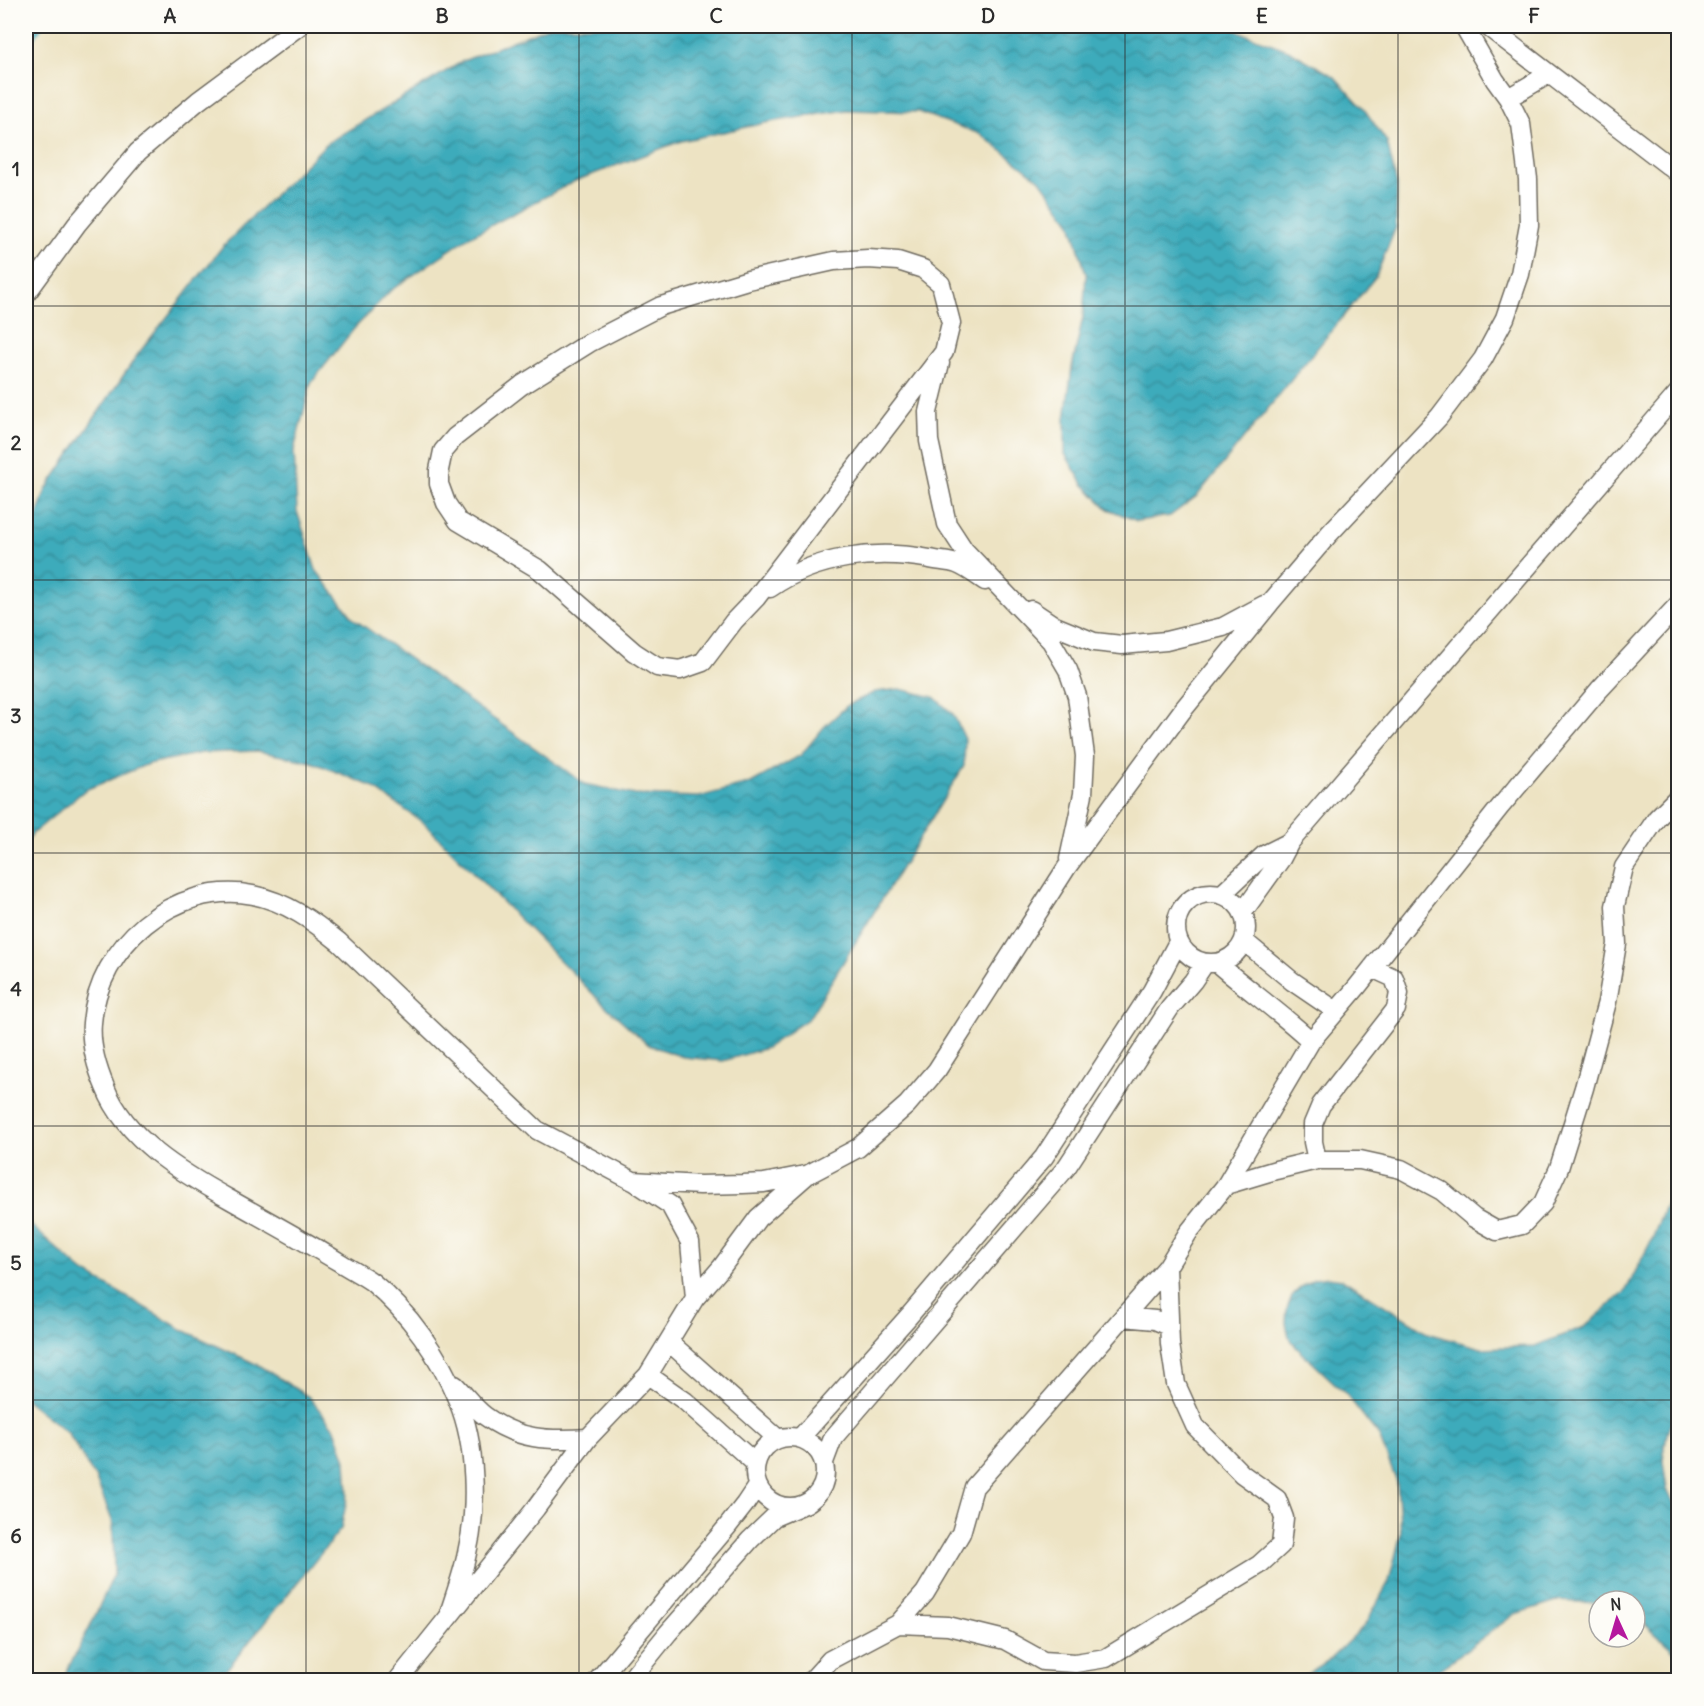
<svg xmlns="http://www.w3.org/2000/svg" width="1704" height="1706" font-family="Delius,sans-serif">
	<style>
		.water { fill: url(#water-waves); stroke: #346b73; stroke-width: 1.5 }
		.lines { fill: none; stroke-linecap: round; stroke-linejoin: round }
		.stream { stroke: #3cabbb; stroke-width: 5 }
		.minor-casing { stroke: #6f6b60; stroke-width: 21 }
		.minor { stroke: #fff; stroke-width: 18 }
		.grid { fill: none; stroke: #2b2b2b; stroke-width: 1.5; stroke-opacity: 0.55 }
		.neatline { fill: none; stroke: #2b2b2b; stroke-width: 2 }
		.grid-label { font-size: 20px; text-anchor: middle; font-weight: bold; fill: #2b2b2b }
	</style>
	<defs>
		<pattern id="water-waves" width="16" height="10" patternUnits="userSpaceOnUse" patternTransform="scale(1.5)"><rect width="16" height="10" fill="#3cabbb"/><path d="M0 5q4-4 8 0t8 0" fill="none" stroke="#338b98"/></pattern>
	</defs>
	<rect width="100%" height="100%" fill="#fdfcf7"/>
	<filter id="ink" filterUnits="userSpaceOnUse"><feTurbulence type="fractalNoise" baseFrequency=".0167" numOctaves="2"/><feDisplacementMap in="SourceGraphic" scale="12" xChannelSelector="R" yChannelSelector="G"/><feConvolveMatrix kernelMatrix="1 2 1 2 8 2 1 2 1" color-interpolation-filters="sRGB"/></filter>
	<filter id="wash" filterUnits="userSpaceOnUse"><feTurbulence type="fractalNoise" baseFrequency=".008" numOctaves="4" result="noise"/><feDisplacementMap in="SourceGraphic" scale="24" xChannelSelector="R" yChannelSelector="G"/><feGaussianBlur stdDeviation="1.35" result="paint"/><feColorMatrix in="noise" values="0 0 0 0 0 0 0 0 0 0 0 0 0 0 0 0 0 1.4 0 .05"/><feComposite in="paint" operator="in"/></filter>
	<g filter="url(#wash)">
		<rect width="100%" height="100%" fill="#ede3c3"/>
		<path class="water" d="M 550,26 L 1224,26 L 1288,50 L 1334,76 L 1364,109 L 1387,142 L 1397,185 L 1396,227 L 1376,276 L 1197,496 L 1170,516 L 1137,521 L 1108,509 L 1083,484 L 1065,454 L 1065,419 L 1072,367 L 1083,317 L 1086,274 L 1071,223 L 1040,180 L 980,134 L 918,112 L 847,110 L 770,122 L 681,141 L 575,181 L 469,237 L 390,291 L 353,330 L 311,383 L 294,450 L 297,511 L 316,570 L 354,619 L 585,784 L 635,795 L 699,797 L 751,783 L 801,755 L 824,727 L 848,705 L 875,692 L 900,689 L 934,697 L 953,714 L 965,739 L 964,766 L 809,1018 L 766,1048 L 723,1061 L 683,1057 L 649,1045 L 603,1004 L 425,824 L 371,786 L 312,762 L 257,751 L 201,753 L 148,764 L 85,790 L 32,834 L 26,843 L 26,548 L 46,489 L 138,354 L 223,246 L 327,143 L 463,61 Z
			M 1678,1174 L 1678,1402 L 1667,1434 L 1663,1461 L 1667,1489 L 1678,1512 L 1678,1661 L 1673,1650 L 1640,1620 L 1635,1618 L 1635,1601 L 1599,1601 L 1599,1603 L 1557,1601 L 1515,1614 L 1425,1680 L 1298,1680 L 1329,1660 L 1365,1625 L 1389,1581 L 1401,1533 L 1397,1483 L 1379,1436 L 1346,1394 L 1297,1348 L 1289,1337 L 1286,1323 L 1287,1309 L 1292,1296 L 1302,1286 L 1314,1279 L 1328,1277 L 1342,1279 L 1430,1334 L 1481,1348 L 1535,1346 L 1584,1327 L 1625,1292 L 1653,1237 Z
			M 26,1221 L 81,1270 L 183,1330 L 258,1365 L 309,1397 L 335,1429 L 346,1460 L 348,1494 L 341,1529 L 218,1680 L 62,1680 L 92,1622 L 114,1574 L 113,1523 L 96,1479 L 68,1433 L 26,1400 Z"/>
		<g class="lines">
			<path class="stream" d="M 26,46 L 41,26"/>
		</g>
	</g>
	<g filter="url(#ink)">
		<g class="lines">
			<defs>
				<path id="minor" d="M 1487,26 L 1678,173
					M 1508,98 L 1549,74
					M 868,259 L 898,261 L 923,269 L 941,284 L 951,323 L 944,352 L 756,598 L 734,621 L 703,662 L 680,670 L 657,667 L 634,652 L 540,570 L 458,521 L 446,503 L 439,484 L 439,470 L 443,451 L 455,437 L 522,385 L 589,343 L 661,306 L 748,280 L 834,261 Z
					M 26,294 L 77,224 L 138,152 L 198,101 L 299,26
					M 940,363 L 928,412 L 929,441 L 947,524 L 964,550 L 1051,641 L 1068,670 L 1077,696 L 1085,756 L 1083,794 L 1069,859
					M 770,588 C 816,556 876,549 930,559 C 938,561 949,561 957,564 C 967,568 976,575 985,581
					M 1031,610 L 1055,626 L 1094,642 L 1122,645 L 1166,641 L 1223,627 L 1264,605
					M1176 928a35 35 0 1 1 70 0a35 35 0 1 1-70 0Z
					M 1222,894 L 1264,855 L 1290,842
					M 1243,912 L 1281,859 L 1290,842 L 1678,393
					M 1245,942 L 1292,981 L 1336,1011
					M 1217,963 C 1248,990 1281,1013 1311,1041
					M 1317,1160 L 1313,1142 L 1313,1124 L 1321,1105 L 1396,1009 L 1399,993 L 1394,978 L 1372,968
					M 635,1182 L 670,1205 L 690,1242 L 695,1298
					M 1226,1185 L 1276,1170 L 1317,1160 L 1360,1160 L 1401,1169 L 1442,1191 L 1474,1218 L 1497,1231 L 1522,1225 L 1543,1203 L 1559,1168 L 1584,1088 L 1607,1002 L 1617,944 L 1615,906 L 1624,867 L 1657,818 L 1678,797
					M 1123,1317 L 1155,1320 L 1169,1326
					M 669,1342 L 777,1438
					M 648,1375 L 685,1401 L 755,1463
					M 455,1385 C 465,1395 474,1408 485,1416 C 518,1440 548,1441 588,1438
					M755 1472a35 35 0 1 1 70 0a35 35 0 1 1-70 0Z
					M 800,1438 L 909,1316 L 1044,1157 L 1152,991 L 1178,942
					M 824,1462 L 833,1438 L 1066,1168 L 1170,1008 L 1193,981 L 1205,963
					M 450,1611 C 456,1592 463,1573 467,1553 C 478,1508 476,1444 458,1401 C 440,1357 409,1312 372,1282 C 362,1275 350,1269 339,1262 C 303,1240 266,1220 229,1199 C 182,1173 126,1140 105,1087 C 97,1068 90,1045 92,1023 C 98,946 174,880 253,895 C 287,902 313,921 339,942 L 537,1130 L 633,1181 L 700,1185 L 743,1184 L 764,1183 L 805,1175
					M 898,1624 L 948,1626 L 1005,1640 L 1043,1661 L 1075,1663 L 1106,1658 L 1259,1565 L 1281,1545 L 1284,1518 L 1277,1499 L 1242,1474 L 1195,1426 L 1176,1384 L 1170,1344 L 1167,1267
					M 398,1680 L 536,1508 L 588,1438 L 648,1375 L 695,1298 L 721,1268 L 758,1218 L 807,1175 L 858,1148 L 907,1105 L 937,1070 L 1067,867 L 1182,711 L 1270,603 L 1329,534 L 1439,417 L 1483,359 L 1505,318 L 1520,274 L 1529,225 L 1528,179 L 1521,124 L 1508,98 L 1495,80 L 1464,26
					M 598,1680 L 727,1527 L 745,1504 L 757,1486
					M 630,1680 L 668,1633 L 750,1540 L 774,1517 L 807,1503
					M 812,1680 L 830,1660 L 898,1624 L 925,1593 L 961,1533 L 974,1487 L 1167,1267 L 1188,1233 L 1226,1185 L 1311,1041 L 1357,987 L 1500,807 L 1599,690 L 1678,605"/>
			</defs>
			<use href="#minor" class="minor-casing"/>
			<use href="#minor" class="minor"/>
		</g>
	</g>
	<path class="grid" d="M 306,26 L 306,1680M 579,26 L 579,1680M 852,26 L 852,1680M 1125,26 L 1125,1680M 1398,26 L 1398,1680M 26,306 L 1678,306M 26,580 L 1678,580M 26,853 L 1678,853M 26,1126 L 1678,1126M 26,1400 L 1678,1400"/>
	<rect width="1704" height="1706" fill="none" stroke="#fdfcf7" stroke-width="66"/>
	<g transform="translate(1617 1619) rotate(356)"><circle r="28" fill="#fdfcf7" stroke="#a9a8a5" stroke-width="1.5"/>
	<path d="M0-4.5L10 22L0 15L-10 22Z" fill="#b5179e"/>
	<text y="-9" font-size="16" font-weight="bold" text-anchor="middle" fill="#2b2b2b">N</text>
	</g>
	<rect x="33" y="33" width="1638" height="1640" class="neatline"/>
	<g class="grid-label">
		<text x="170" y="23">A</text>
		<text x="442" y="23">B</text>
		<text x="716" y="23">C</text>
		<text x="988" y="23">D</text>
		<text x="1262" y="23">E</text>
		<text x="1534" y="23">F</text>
		<text x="16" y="176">1</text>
		<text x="16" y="450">2</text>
		<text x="16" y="723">3</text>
		<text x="16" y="996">4</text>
		<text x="16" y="1270">5</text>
		<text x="16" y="1543">6</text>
	</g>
</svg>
